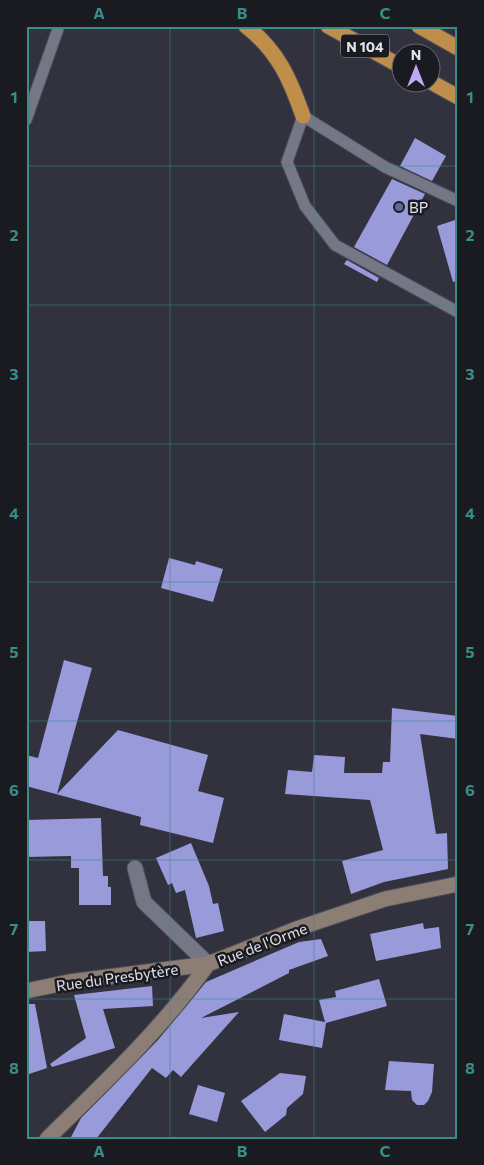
<svg xmlns="http://www.w3.org/2000/svg" width="484" height="1165" font-family="Commissioner,sans-serif">
	<style>
		.building { fill: #999ada }
		.lines { fill: none; stroke-linecap: round; stroke-linejoin: round }
		.lane-casing { stroke: #4e4e59; stroke-width: 13 }
		.street-casing { stroke: #4e4e59; stroke-width: 17 }
		.secondary-casing { stroke: #4e4e59; stroke-width: 17 }
		.highway-casing { stroke: #4e4e59; stroke-width: 17 }
		.lane { stroke: #767786; stroke-width: 11 }
		.street { stroke: #767786; stroke-width: 15 }
		.secondary { stroke: #8c7e74; stroke-width: 15 }
		.highway { stroke: #bf8e4a; stroke-width: 15 }
		.grid { fill: none; stroke: #398c87; stroke-width: 1; stroke-opacity: 0.55 }
		.service-dot { fill: #5c6f8a; stroke: #1a1b20; stroke-width: 2 }
		.labels { text-anchor: middle; dominant-baseline: central; stroke-width: 5; stroke-linejoin: round; paint-order: stroke }
		.shield { fill: #1a1b20; stroke: #a7a7af; stroke-width: 1 }
		.shield-label { font-size: 14px; font-weight: bold; fill: #e3e3ec }
		.poi-label { font-size: 15px; fill: #e3e3ec; stroke: #1a1b20; text-anchor: start }
		.street-label { font-size: 15px; fill: #e3e3ec; stroke: #1a1b20 }
		.neatline { fill: none; stroke: #398c87; stroke-width: 2 }
		.grid-label { font-size: 16px; text-anchor: middle; font-weight: bold; fill: #398c87 }
	</style>
	<rect width="100%" height="100%" fill="#32323f"/>
	<path class="building" d="M 415,138 L 446,156 L 432,181 L 400,166 Z
		M 392,179 L 425,194 L 387,265 L 354,247 Z
		M 458,219 L 458,281 L 453,282 L 437,226 Z
		M 347,260 L 379,278 L 377,282 L 344,264 Z
		M 169,558 L 195,565 L 196,561 L 223,569 L 213,602 L 161,588 Z
		M 64,660 L 92,668 L 57,794 L 118,730 L 208,755 L 198,791 L 224,798 L 213,843 L 140,825 L 141,817 L 26,786 L 26,755 L 38,758 Z
		M 392,708 L 458,716 L 458,739 L 420,734 L 436,834 L 447,833 L 448,869 L 384,882 L 351,894 L 342,861 L 383,850 L 370,800 L 285,794 L 288,770 L 312,772 L 314,755 L 345,757 L 344,773 L 382,773 L 383,762 L 390,762 Z
		M 101,818 L 103,876 L 108,876 L 108,887 L 111,887 L 111,905 L 79,905 L 79,868 L 71,868 L 71,856 L 26,857 L 26,820 Z
		M 191,843 L 209,886 L 213,904 L 218,903 L 224,931 L 196,938 L 185,890 L 176,893 L 172,883 L 168,885 L 156,858 Z
		M 26,921 L 45,921 L 46,951 L 26,952 Z
		M 423,923 L 424,929 L 439,927 L 441,948 L 376,961 L 370,934 Z
		M 321,939 L 328,956 L 289,970 L 289,973 L 201,1018 L 239,1012 L 181,1077 L 173,1070 L 166,1078 L 152,1068 L 96,1139 L 70,1139 L 81,1118 L 158,1040 L 206,982 L 299,942 Z
		M 379,979 L 387,1006 L 326,1023 L 322,1048 L 279,1040 L 284,1014 L 325,1022 L 319,1000 L 336,997 L 335,991 Z
		M 152,986 L 153,1006 L 103,1009 L 115,1048 L 52,1067 L 50,1064 L 86,1038 L 74,995 Z
		M 26,1004 L 35,1004 L 47,1068 L 26,1075 Z
		M 389,1061 L 434,1064 L 432,1092 L 428,1101 L 424,1105 L 417,1105 L 412,1100 L 411,1091 L 385,1090 Z
		M 280,1073 L 306,1076 L 303,1094 L 287,1108 L 286,1115 L 265,1132 L 241,1101 Z
		M 198,1085 L 225,1093 L 217,1122 L 189,1114 Z"/>
	<g class="lines">
		<defs>
			<path id="lane" d="M 26,120 L 59,26
				M 458,201 L 385,167 L 303,116 L 287,162 L 305,206 L 335,245 L 458,312"/>
			<path id="street" d="M 135,868 L 144,902 L 208,964"/>
			<path id="secondary" d="M 26,991 L 69,982 L 208,964 L 299,928 L 385,899 L 458,884
				M 47,1139 C 103,1084 162,1029 208,964"/>
			<path id="highway" d="M 246,26 C 278,51 290,79 303,116
				M 328,26 L 402,67
				M 419,26 L 458,48
				M 431,82 L 458,97"/>
		</defs>
		<use href="#lane" class="lane-casing"/>
		<use href="#street" class="street-casing"/>
		<use href="#secondary" class="secondary-casing"/>
		<use href="#highway" class="highway-casing"/>
		<use href="#lane" class="lane"/>
		<use href="#street" class="street"/>
		<use href="#secondary" class="secondary"/>
		<use href="#highway" class="highway"/>
	</g>
	<path class="grid" d="M 170,26 L 170,1139M 314,26 L 314,1139M 26,166 L 458,166M 26,305 L 458,305M 26,444 L 458,444M 26,582 L 458,582M 26,721 L 458,721M 26,860 L 458,860M 26,999 L 458,999"/>
	<circle class="service-dot" cx="399" cy="207" r="5"/>
	<g class="labels">
		<rect class="shield" x="341" y="34.5" width="48" height="23" rx="4"/>
		<g class="shield-label">
			<text x="365" y="46">N 104</text>
		</g>
		<g class="poi-label">
			<text x="409" y="207">BP</text>
		</g>
		<g class="street-label">
			<text transform="translate(262 944) rotate(-21)">Rue de l'Orme</text>
			<text transform="translate(117 977) rotate(-8)">Rue du Presbytère</text>
		</g>
	</g>
	<rect width="484" height="1165" fill="none" stroke="#1a1b20" stroke-width="55"/>
	<g transform="translate(416 68)"><circle r="24" fill="#1a1b20" stroke="#6a6b72"/>
	<path d="M0-4L9 19L0 12L-9 19Z" fill="#c2a7f2"/>
	<text y="-8" font-size="14" font-weight="bold" text-anchor="middle" fill="#e3e3ec">N</text>
	</g>
	<rect x="28" y="28" width="428" height="1110" class="neatline"/>
	<g class="grid-label">
		<text x="99" y="19">A</text>
		<text x="242" y="19">B</text>
		<text x="385" y="19">C</text>
		<text x="14" y="103">1</text>
		<text x="470" y="103">1</text>
		<text x="14" y="241">2</text>
		<text x="470" y="241">2</text>
		<text x="14" y="380">3</text>
		<text x="470" y="380">3</text>
		<text x="14" y="519">4</text>
		<text x="470" y="519">4</text>
		<text x="14" y="658">5</text>
		<text x="470" y="658">5</text>
		<text x="14" y="796">6</text>
		<text x="470" y="796">6</text>
		<text x="14" y="935">7</text>
		<text x="470" y="935">7</text>
		<text x="14" y="1074">8</text>
		<text x="470" y="1074">8</text>
		<text x="99" y="1157">A</text>
		<text x="242" y="1157">B</text>
		<text x="385" y="1157">C</text>
	</g>
</svg>
